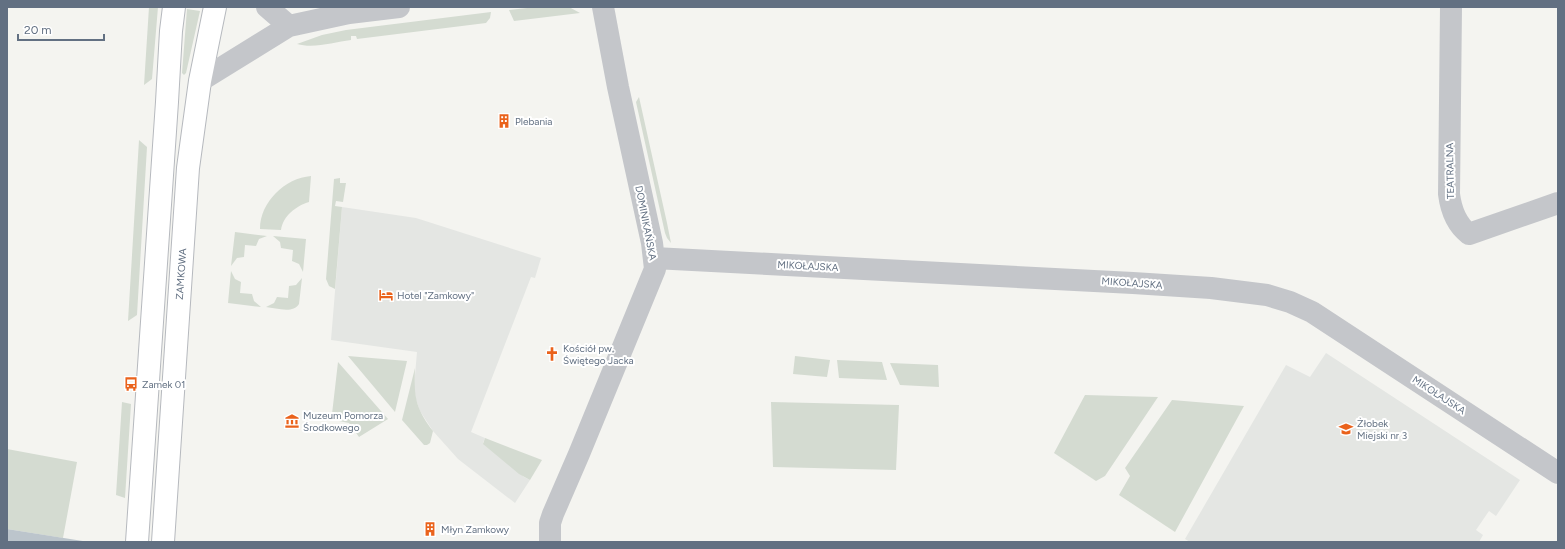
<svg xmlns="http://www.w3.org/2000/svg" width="1565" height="549" font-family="Figtree,sans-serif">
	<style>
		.built { fill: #e4e6e3 }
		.green { fill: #d4dbd1 }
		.water { fill: #bcc5cc }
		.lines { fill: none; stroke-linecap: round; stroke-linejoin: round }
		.secondary-casing { stroke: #b6b9be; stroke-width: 24 }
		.minor { stroke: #c4c6ca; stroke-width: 22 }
		.tertiary { stroke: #c4c6ca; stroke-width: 22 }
		.secondary { stroke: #fff; stroke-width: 22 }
		.labels { text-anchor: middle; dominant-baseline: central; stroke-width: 4; stroke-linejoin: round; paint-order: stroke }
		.poi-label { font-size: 10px; fill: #627082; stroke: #fff; text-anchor: start }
		.street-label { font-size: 10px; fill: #627082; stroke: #fff }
	</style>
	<rect width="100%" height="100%" fill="#f4f4f0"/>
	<path class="built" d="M 342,207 L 416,218 L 541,258 L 535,278 L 531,277 L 471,432 L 485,438 L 483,443 L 524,477 L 530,480 L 515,503 L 458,459 L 433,431 L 420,411 L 416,400 L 414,387 L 417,352 L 331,340 Z
		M 1326,353 L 1520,480 L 1496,516 L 1489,511 L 1476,530 L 1483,535 L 1479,542 L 1190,542 L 1185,539 L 1286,365 L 1310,377 Z"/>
	<path class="green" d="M 149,7 L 158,7 L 152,79 L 144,85 Z
		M 536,7 L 569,7 L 580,13 L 514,21 L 509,10 Z
		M 187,9 L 200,11 L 186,73 L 184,75 L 182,73 Z
		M 491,12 L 490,18 L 486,23 L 357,39 L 356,36 L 351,36 L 351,40 C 334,42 314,49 297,44 L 322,35 L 346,30 Z
		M 639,97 L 667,223 L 671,243 L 667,238 L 665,233 L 636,102 Z
		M 139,140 L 147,147 L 137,315 L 128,321 Z
		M 311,176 L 309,202 C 296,206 283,216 281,230 L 260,229 C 260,202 285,178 311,176 Z
		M 340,178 L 340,183 L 346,183 L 343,202 L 336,201 L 335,206 L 342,207 L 335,289 L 329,286 L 326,279 L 334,179 Z
		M 235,232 L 267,236 L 259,239 L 256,246 L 245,245 L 244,257 L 237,258 L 231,266 Z
		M 273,236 L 306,239 L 303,272 L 299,264 L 292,261 L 293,250 L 281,248 L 280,242 Z
		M 231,271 L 235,279 L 241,282 L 240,293 L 252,294 L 254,301 L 261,307 L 228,303 Z
		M 302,278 L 299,304 C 293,314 276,308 266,307 L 274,303 L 277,297 L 288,298 L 289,286 L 296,285 Z
		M 348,356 L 407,361 L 395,412 Z
		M 795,356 L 830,360 L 827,377 L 793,374 Z
		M 837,360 L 882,362 L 887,380 L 839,378 Z
		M 338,362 L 388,419 L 359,437 L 349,423 L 334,420 L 332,414 Z
		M 890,363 L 938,365 L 939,387 L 900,385 Z
		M 415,368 C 414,397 415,407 433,431 L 430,443 L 427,445 L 424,445 L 402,420 Z
		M 1085,395 L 1158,397 L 1105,476 L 1096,481 L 1054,453 Z
		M 1172,400 L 1244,406 L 1175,532 L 1119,495 L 1130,476 L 1125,468 Z
		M 122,402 L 131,404 L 125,498 L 116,495 Z
		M 771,402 L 899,405 L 896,470 L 773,467 Z
		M 485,438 L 542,460 L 530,480 L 519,474 L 483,444 Z
		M 7,449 L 77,462 L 63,538 L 7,529 Z"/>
	<path class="water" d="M 7,529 L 89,542 L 7,542 Z"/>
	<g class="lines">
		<defs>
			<path id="secondary" d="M 137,542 L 167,102 L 171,31 L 174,7
				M 163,542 L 188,168 L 200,81 L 215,7"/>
		</defs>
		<use href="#secondary" class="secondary-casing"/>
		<path class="minor" d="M 1451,7 L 1449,194 C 1451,210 1456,224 1469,234 L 1558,203
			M 654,258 L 1133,283 L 1211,288 L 1267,295 L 1290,302 L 1312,312 L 1558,473
			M 550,542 L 550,523 L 553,514 L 579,454 L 655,269 L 652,243 L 618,87 L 603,7"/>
		<path class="tertiary" d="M 267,7 L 289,26
			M 200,81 L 289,26 L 349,13 L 399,7"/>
		<use href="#secondary" class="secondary"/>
	</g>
	<defs>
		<symbol id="building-bare" viewBox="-9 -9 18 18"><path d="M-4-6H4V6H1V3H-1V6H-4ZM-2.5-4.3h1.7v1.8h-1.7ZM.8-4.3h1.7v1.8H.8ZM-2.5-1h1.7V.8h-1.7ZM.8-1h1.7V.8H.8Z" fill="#ea621b" stroke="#fff" stroke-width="2.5" paint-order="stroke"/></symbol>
		<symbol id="hotel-bare" viewBox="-9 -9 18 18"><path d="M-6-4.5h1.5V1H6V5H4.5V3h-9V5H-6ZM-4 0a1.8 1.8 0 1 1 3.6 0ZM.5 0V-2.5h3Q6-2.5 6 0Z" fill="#ea621b" stroke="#fff" stroke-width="2.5" paint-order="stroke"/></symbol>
		<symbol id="church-bare" viewBox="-9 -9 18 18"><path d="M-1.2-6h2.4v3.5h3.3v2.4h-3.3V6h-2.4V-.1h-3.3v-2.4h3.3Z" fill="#ea621b" stroke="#fff" stroke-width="2.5" paint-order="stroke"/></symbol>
		<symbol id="bus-bare" viewBox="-9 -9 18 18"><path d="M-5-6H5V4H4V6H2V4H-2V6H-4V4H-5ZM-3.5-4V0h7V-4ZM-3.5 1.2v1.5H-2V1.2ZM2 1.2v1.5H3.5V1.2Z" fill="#ea621b" stroke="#fff" stroke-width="2.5" paint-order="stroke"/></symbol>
		<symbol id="museum-bare" viewBox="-9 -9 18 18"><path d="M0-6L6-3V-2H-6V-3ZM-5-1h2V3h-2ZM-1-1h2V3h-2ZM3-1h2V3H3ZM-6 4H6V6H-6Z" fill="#ea621b" stroke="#fff" stroke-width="2.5" paint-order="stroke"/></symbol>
		<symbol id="school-bare" viewBox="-9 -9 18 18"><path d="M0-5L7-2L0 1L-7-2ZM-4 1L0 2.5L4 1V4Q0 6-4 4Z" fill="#ea621b" stroke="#fff" stroke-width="2.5" paint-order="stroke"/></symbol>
	</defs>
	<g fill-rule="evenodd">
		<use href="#building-bare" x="494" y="111" width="20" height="20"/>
		<use href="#hotel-bare" x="376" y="285" width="20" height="20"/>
		<use href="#church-bare" x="542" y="344" width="20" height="20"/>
		<use href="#bus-bare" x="121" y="374" width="20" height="20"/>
		<use href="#museum-bare" x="282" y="411" width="20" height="20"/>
		<use href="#school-bare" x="1336" y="419" width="20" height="20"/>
		<use href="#building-bare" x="420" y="519" width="20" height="20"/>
	</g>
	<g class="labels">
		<g class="poi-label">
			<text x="515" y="121">Plebania</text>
			<text x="397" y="295">Hotel "Zamkowy"</text>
			<text x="563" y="348">Kościół pw.<tspan x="563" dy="12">Świętego Jacka</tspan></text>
			<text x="142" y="384">Zamek 01</text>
			<text x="303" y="415">Muzeum Pomorza<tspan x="303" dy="12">Środkowego</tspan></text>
			<text x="1357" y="423">Żłobek<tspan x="1357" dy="12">Miejski nr 3</tspan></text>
			<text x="441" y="529">Młyn Zamkowy</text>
		</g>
		<g class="street-label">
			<text transform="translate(1450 171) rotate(-91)">TEATRALNA</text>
			<text transform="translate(646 223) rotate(79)">DOMINIKAŃSKA</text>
			<text transform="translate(808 266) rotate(3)">MIKOŁAJSKA</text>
			<text transform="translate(181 274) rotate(-86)">ZAMKOWA</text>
			<text transform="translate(1132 283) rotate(4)">MIKOŁAJSKA</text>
			<text transform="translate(1439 395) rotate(33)">MIKOŁAJSKA</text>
		</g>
	</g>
	<rect width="1565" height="549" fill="none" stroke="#627082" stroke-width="16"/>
	<path d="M18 34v6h86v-6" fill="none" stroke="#627082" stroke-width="2"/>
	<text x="24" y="34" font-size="12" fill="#627082" stroke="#ffffff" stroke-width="3" paint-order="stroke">20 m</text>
</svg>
